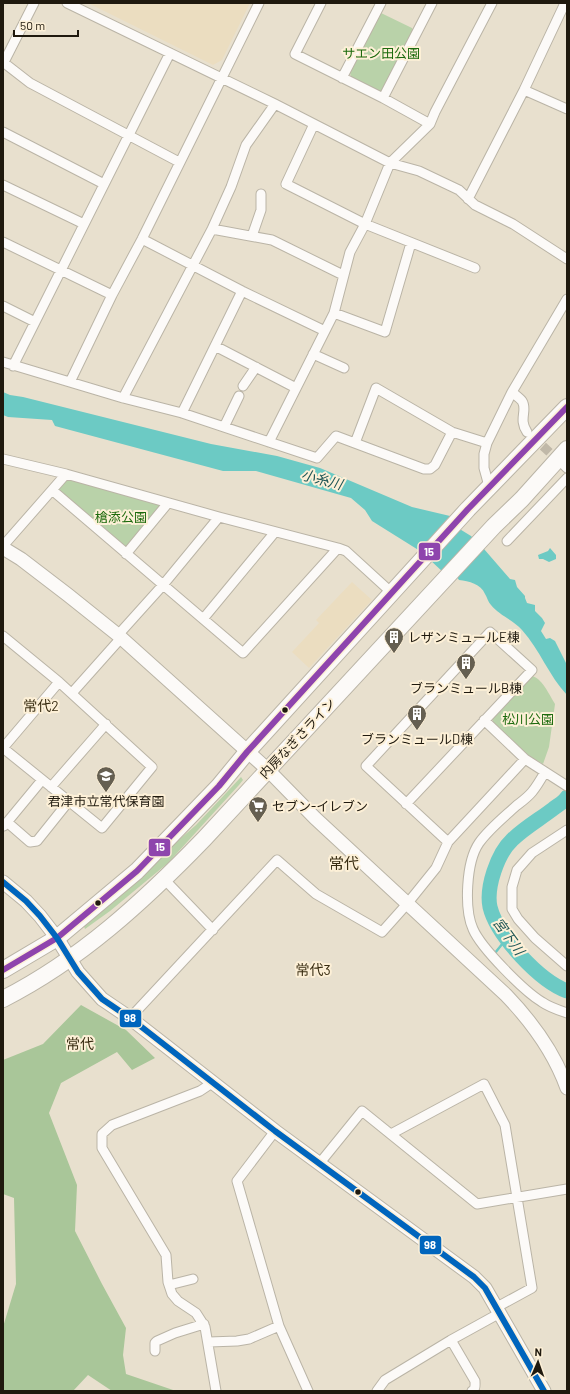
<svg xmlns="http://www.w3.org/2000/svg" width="570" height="1394" font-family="Barlow,'Noto Sans JP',sans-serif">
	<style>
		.built { fill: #ebddc0 }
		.green { fill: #b9d2a9 }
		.forest { fill: #a9c699 }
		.water { fill: #6ccac4 }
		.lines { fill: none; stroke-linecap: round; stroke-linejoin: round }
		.stream { stroke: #6ccac4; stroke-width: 2.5 }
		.river { stroke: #6ccac4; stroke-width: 15 }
		.street-tunnel { stroke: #c0b8a8; stroke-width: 9; stroke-dasharray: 9 4.5; stroke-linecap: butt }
		.street-casing { stroke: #bab4a6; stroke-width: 11 }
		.secondary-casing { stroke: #bab4a6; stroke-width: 15 }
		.highway-casing { stroke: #bab4a6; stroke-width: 18 }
		.street { stroke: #fcfaf8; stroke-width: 9 }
		.secondary { stroke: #fcfaf8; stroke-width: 13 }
		.highway { stroke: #fcfaf8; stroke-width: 16 }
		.bus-1-casing { stroke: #fdf0d7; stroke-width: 9 }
		.bus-2-casing { stroke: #fdf0d7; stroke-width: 9 }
		.bus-1 { stroke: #8e44ad; stroke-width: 6 }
		.bus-2 { stroke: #0065bd; stroke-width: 6 }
		.bus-dot { fill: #1f190e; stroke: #fdf0d7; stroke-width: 1.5 }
		.labels { text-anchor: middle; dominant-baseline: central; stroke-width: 4; stroke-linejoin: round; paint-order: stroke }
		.park-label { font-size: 13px; fill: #1c6a0d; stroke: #fdf0d7 }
		.poi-label { font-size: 13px; fill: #1f190e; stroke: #fdf0d7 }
		.street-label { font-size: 13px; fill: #1f190e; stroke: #fdf0d7 }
		.water-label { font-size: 14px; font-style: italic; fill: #1e5555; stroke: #fdf0d7 }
		.neighbourhood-label { font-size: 14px; fill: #382c11; stroke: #fdf0d7 }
		.quarter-label { font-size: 15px; fill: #382c11; stroke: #fdf0d7 }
		.line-badge { stroke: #fdf0d7; stroke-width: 1.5 }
		.badge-label { font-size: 11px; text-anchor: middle; font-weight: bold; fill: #fff }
	</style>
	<rect width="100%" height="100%" fill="#e8e0ce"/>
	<path class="built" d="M 88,3 L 250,3 L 222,60 L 213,65 Z
		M 352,582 L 372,600 L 309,668 L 292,652 L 319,623 L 316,620 Z"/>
	<path class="green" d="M 381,13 L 412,28 L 413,30 L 383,90 L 378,92 L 351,77 L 350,73 L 379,14 Z
		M 68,478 L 160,505 L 161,507 L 128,547 L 123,547 L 58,490 L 64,480 Z
		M 531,676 C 541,676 550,696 555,704 L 549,747 L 543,764 L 529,756 L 493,723 L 493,718 Z
		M 241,777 L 243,780 L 239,785 L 168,863 L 110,911 L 85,929 L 83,924 L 196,825 Z"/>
	<path class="forest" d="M 81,1005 L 126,1030 L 155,1058 L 132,1070 L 117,1052 L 61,1083 L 49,1113 L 77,1185 L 75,1231 L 102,1284 L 126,1328 L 123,1355 L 126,1374 L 176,1391 L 112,1391 L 88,1375 L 73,1391 L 3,1391 L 3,1327 L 16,1284 L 14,1198 L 3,1194 L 3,1060 L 43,1044 Z"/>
	<path class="water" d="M 3,392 L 10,395 L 23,397 L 211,444 L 277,456 L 320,468 L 412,507 L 450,516 L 420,551 L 372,521 L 365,510 L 351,498 L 256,471 L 223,471 L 55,426 L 52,420 L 8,417 L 3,415 Z
		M 458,528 L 471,536 L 475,540 L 444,573 L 429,559 Z
		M 550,548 L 556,555 L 556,559 L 549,562 L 543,559 L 539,559 L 538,555 L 548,551 Z
		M 484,549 L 510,579 L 515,580 L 517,587 L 525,596 L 525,598 L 527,603 L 535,605 L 535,611 L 542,618 L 545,623 L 541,631 L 546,639 L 550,638 L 555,641 L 567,665 L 567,695 C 549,676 540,650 522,630 C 513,620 499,615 491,605 C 488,602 487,597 485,594 C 481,584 469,581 459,580 L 457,577 Z"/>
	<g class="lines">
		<path class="stream" d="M 495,953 L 507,938"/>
		<path class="river" d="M 567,797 C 564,802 558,805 553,809 C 540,819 524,828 512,840 C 497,854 486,888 490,907 C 497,936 540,981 567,991"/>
		<path class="street-tunnel" d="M 533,437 L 560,462"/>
		<defs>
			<path id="street" d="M 67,3 L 275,104 L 390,163 L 419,171 L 459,190 L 475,205 L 513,224 L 567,259
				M 321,3 L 295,54 L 383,98 L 430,124
				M 3,62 L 30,83 L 179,162
				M 3,64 L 34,3
				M 342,78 L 381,3
				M 524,90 L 567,109
				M 383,98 L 432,3
				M 314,124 L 286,184 L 365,224 L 475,268
				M 3,132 L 104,184
				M 3,185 L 84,224
				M 468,199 L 524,90 L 565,3
				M 212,229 L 272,240 L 343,275
				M 252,236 L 261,210 L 261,194
				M 142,239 L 242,291 L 325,331
				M 3,242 L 112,295
				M 3,306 L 35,322
				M 334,313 L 385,332 L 411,243
				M 215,346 L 296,388
				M 313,354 L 344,368
				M 3,362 L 123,398 L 182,413 L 317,458 L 336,436 L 424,469 L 430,469 L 435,465 L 452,432
				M 13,366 L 170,53
				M 70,382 L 112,295 L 142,239 L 259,3
				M 243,386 L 256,367
				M 512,392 C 515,395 520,398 522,401 C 528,410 518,419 527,432
				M 123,398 L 212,229 L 231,187 L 246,145 L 275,104
				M 182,413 L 242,291
				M 224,427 L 239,396
				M 269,442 L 334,313 L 350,252 L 365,224 L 390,163 L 430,124 L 435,112 L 492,3
				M 355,443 L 376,388 L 452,432 L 487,443
				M 3,459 L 66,474 L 219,517 L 338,548 L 346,551 L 392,593
				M 564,465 L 567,468
				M 489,486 L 484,468 L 484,454 L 487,443 L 512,392 L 567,299
				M 52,490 L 243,653 L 338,548
				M 507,541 L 567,478
				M 3,546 L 66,474
				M 126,554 L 168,503
				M 203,619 L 275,532
				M 118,635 L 163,585 L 219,517
				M 3,636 L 59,682 L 152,767 L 102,828 L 3,748 L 59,682
				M 72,693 L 121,638
				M 484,720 L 525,759 L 567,786
				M 545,772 C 541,779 537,786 532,792 C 527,798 521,802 516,806 C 503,818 489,829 479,843 C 466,862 464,909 473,929 C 481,948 524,991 542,1002 C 549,1007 558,1010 567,1013
				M 51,787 L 106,724
				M 406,804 L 532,670 L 490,632 L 366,766 L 448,842
				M 7,822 L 30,842 L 37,841 L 69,801
				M 4,826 L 42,780
				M 567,830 L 532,853 L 517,870 L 512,887 L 512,909 L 518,919 L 535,938 L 567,966
				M 165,880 L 213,930
				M 130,1018 L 277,860 L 316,894 L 382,932 L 407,904 L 436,868 L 448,842 L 525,759
				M 212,1083 L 200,1091 L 112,1125 L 102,1134 L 102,1148 L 166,1255 L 168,1282 L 172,1294 L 178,1301 L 196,1313 L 205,1327 L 216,1391
				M 275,1131 L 237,1181 L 279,1326 L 308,1391
				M 391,1134 L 484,1084 L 505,1125 L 532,1288 L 497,1307
				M 319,1164 L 362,1111 L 477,1204 L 567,1189
				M 169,1285 L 193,1279
				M 451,1340 L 475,1381 C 475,1385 476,1389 472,1391
				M 209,1342 L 237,1341 L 249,1339 L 279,1326
				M 155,1351 L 155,1343 L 157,1341 L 175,1333 L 204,1324
				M 377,1391 L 385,1380 L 451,1340 L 500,1313"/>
			<path id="secondary" d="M 3,548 L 21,559 L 68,595 L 118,635 L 267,769 L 315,818 L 506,995 C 532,1022 554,1052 567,1088
				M 3,882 L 26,901 L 40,916 L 57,938 L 78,972 L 102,999 L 130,1018 L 275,1131 L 474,1277 L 485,1288 L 544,1391"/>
			<path id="highway" d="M 3,970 L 57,938 L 137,871 L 219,786 L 247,752 L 468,509 L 567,407
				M 3,999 C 80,960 144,901 204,839 L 494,526 L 522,499 L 567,449"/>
		</defs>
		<use href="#street" class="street-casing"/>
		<use href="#secondary" class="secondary-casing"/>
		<use href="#highway" class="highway-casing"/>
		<use href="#street" class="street"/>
		<use href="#secondary" class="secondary"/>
		<use href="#highway" class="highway"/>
		<defs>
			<path id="bus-1" d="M 3,970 L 57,938 L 137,871 L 219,786 L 247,752 L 468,509 L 567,407"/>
			<path id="bus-2" d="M 3,882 L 26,901 L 40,916 L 57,938 L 78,972 L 102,999 L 130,1018 L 275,1131 L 474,1277 L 485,1288 L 544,1391"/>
		</defs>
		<use href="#bus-1" class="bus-1-casing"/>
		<use href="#bus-2" class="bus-2-casing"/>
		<use href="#bus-1" class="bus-1"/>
		<use href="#bus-2" class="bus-2"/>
	</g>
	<defs>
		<symbol id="building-pin" viewBox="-11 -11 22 30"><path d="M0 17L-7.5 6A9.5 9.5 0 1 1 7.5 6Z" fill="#655f51" stroke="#fdf0d7"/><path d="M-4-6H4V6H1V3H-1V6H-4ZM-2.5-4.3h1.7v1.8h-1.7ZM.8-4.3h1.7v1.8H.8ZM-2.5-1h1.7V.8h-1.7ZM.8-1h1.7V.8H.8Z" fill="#fff"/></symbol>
		<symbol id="school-pin" viewBox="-11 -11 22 30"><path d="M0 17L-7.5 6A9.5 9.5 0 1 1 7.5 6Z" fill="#655f51" stroke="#fdf0d7"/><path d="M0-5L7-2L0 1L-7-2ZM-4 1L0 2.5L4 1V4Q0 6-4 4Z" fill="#fff"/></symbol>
		<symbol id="supermarket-pin" viewBox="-11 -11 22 30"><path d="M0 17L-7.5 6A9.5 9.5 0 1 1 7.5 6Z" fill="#655f51" stroke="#fdf0d7"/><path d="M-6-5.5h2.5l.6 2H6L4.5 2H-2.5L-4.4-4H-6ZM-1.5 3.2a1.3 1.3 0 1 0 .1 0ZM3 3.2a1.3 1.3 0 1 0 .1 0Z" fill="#fff"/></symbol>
	</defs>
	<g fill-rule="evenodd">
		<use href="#building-pin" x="383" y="626" width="22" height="30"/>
		<use href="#building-pin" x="455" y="652" width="22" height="30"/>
		<use href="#building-pin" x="406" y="703" width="22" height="30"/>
		<use href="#school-pin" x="95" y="765" width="22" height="30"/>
		<use href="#supermarket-pin" x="247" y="795" width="22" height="30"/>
	</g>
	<g class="bus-dot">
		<circle cx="285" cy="710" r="3.5"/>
		<circle cx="98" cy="903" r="3.5"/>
		<circle cx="358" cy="1192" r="3.5"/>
	</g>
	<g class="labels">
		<g class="park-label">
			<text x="381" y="53">サエン田公園</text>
			<text x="121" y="517">槍添公園</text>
			<text x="528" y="719">松川公園</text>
		</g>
		<g class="poi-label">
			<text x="408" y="637" text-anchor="start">レザンミュールE棟</text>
			<text x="466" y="688">ブランミュールB棟</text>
			<text x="417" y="739">ブランミュールD棟</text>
			<text x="106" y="801">君津市立常代保育園</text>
			<text x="272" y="806" text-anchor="start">セブン-イレブン</text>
		</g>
		<g class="street-label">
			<text transform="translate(297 738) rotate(-47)">内房なぎさライン</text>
		</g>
		<g class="water-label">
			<text transform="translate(322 479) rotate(15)">小糸川</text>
			<text transform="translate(509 936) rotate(54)">宮下川</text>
		</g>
		<g class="neighbourhood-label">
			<text x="41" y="705">常代2</text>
			<text x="313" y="969">常代3</text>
			<text x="80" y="1043">常代</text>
		</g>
		<g class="quarter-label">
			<text x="344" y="863">常代</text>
		</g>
	</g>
	<g class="line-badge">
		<rect x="418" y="542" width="23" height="19" rx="4" fill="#8e44ad"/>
		<rect x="148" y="838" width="23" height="19" rx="4" fill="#8e44ad"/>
		<rect x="119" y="1009" width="23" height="19" rx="4" fill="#0065bd"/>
		<rect x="419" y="1235" width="23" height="20" rx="4" fill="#0065bd"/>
	</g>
	<g class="badge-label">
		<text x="429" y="556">15</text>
		<text x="160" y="851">15</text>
		<text x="130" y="1022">98</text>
		<text x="430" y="1249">98</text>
	</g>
	<rect width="570" height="1394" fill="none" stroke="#1f190e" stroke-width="8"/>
	<g transform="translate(538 1362) rotate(2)" stroke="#fdf0d7" stroke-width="3" paint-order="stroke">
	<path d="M0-3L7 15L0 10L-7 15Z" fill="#1f190e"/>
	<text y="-6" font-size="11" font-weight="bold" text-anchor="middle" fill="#1f190e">N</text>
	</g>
	<path d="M14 30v6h64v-6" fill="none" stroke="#1f190e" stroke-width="2"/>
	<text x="20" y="30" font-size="12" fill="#1f190e" stroke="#fdf0d7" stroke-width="3" paint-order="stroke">50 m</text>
</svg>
